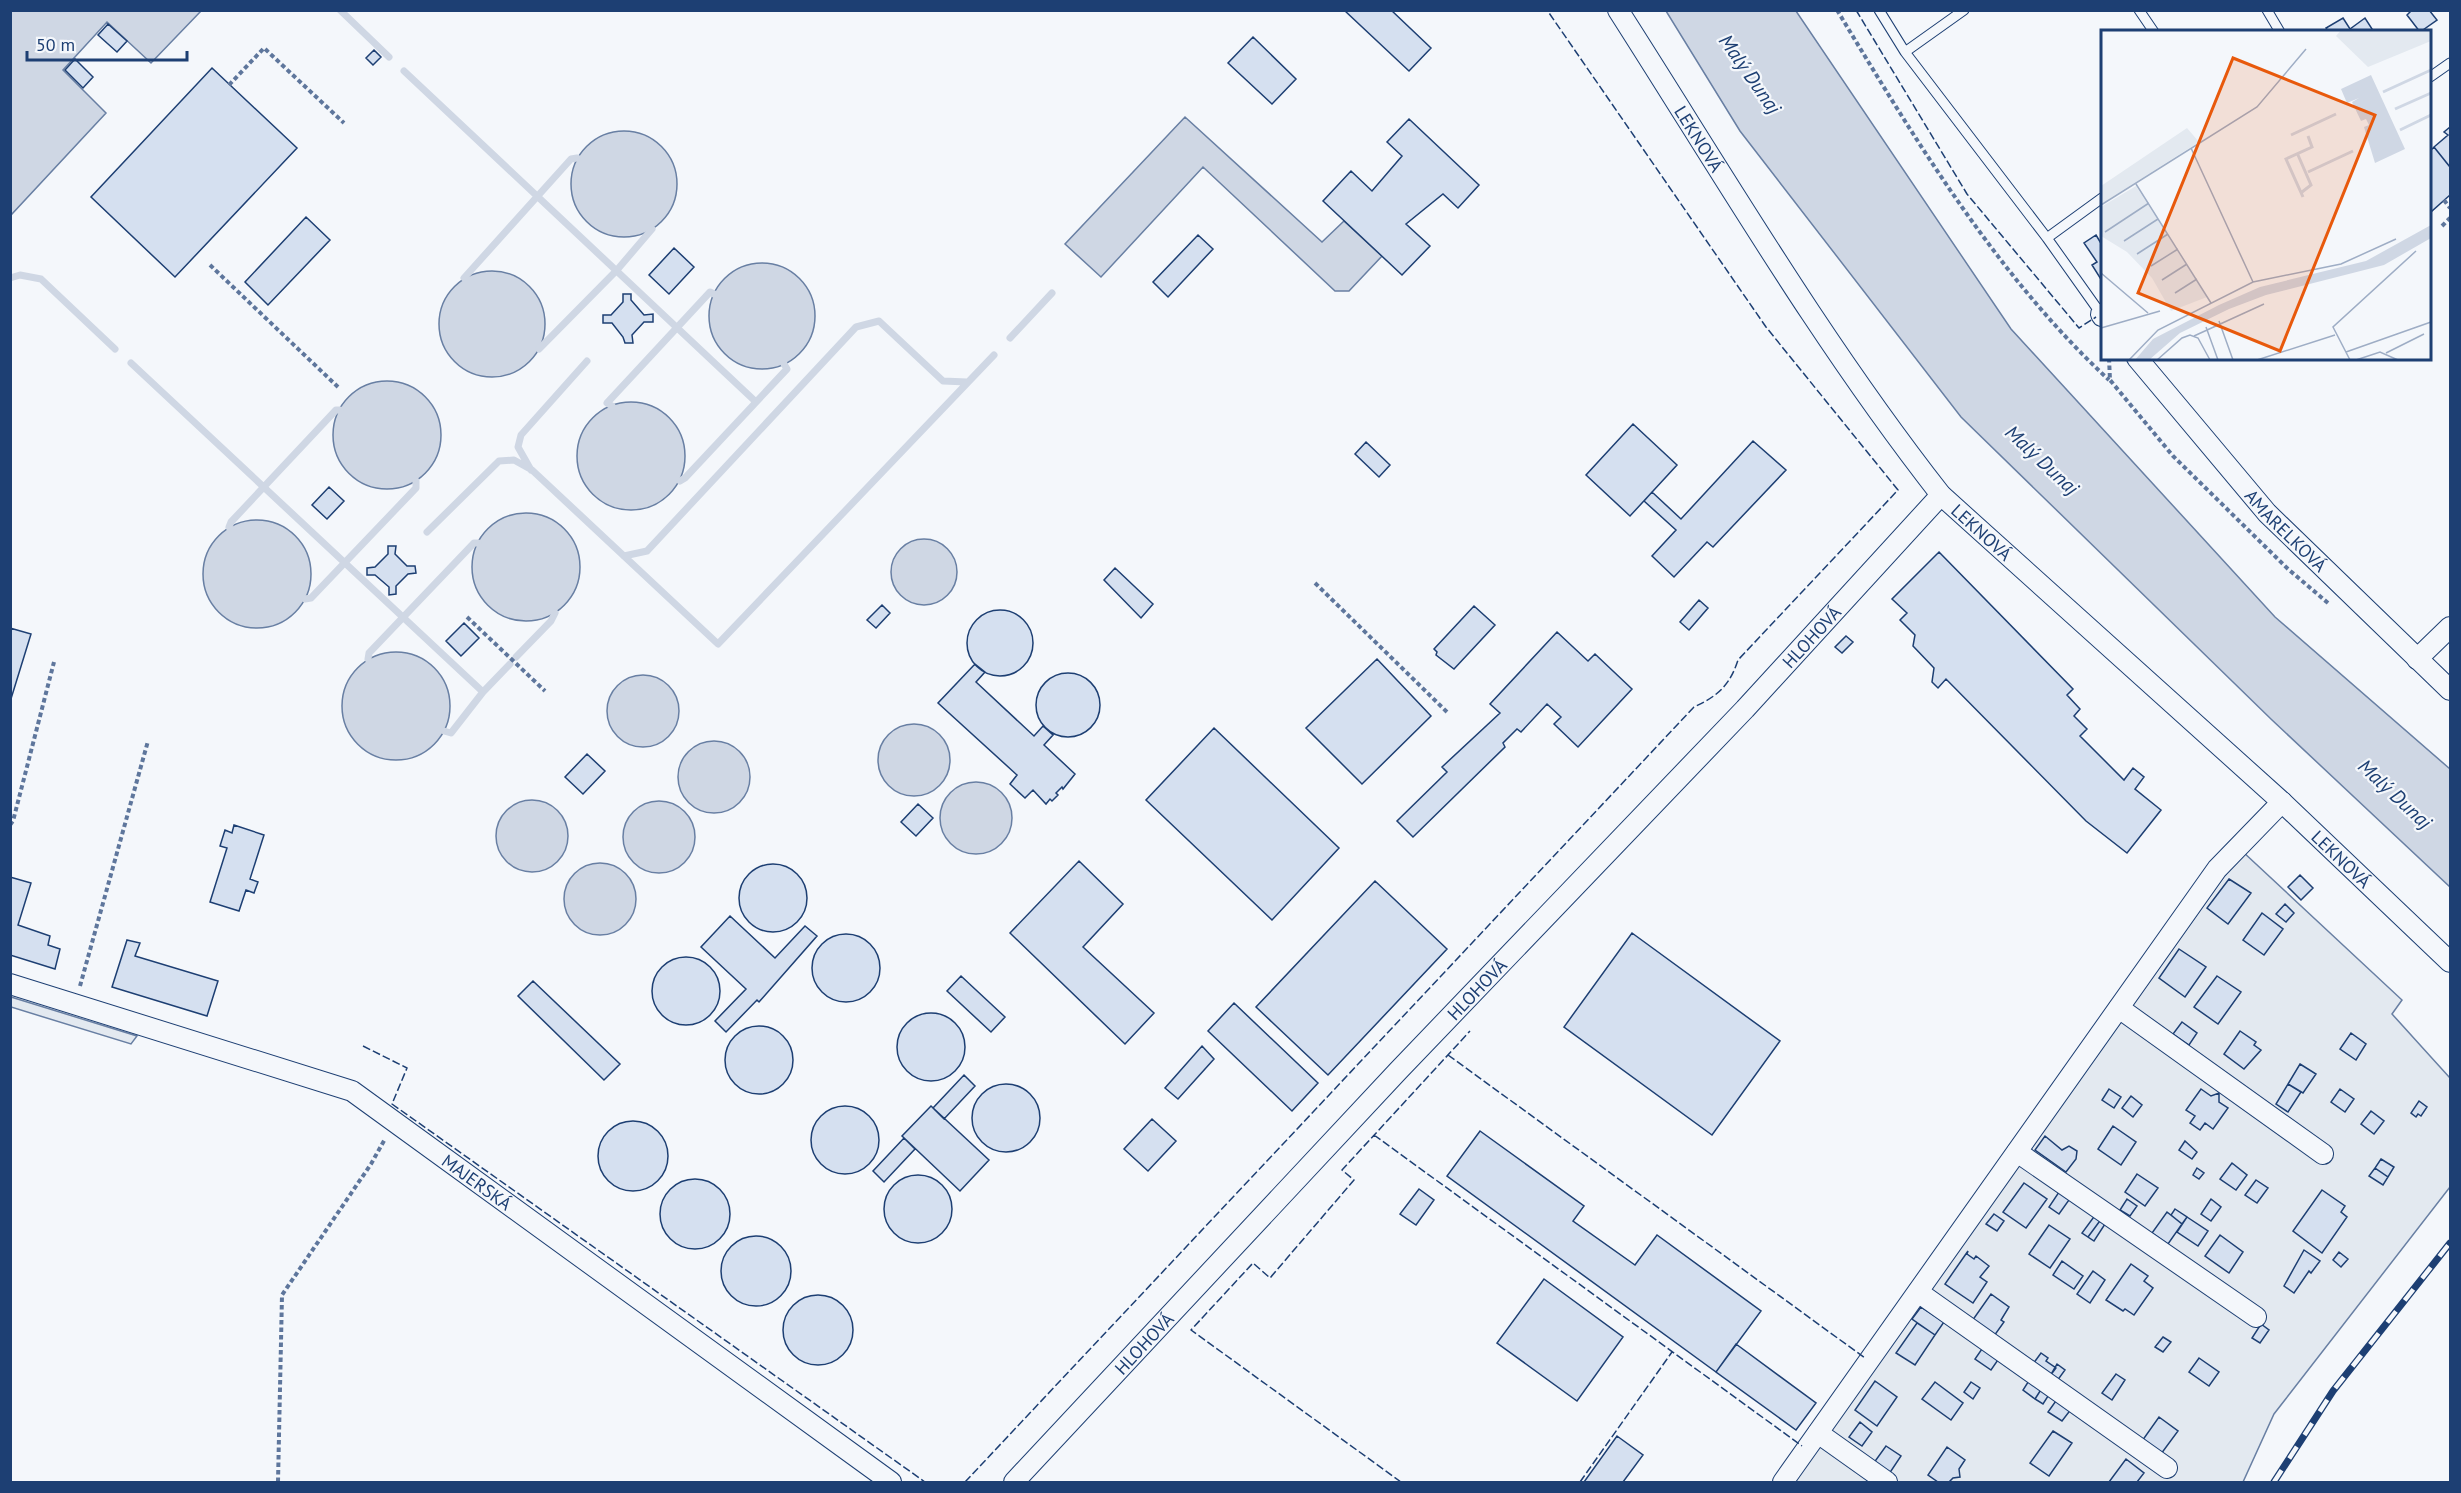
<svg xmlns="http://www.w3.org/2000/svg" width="2461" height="1493" font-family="'PT Sans',sans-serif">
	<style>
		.green { fill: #e3e9f0; stroke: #687fa3; stroke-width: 1.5 }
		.water { fill: #cfd7e4; stroke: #687fa3; stroke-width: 1.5 }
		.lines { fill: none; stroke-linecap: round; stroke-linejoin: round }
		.stream { stroke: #cfd7e4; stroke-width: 7 }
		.building { fill: #d5e0f0; stroke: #1d3f73; stroke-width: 1.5 }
		.service-casing { stroke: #1d3f73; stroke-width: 11 }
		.minor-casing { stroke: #1d3f73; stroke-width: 22 }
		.path { stroke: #5e769c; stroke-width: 4; stroke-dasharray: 4.5 3; stroke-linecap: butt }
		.service { stroke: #f4f7fb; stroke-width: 9 }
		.minor { stroke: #f4f7fb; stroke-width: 20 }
		.rail-casing { stroke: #1d3f73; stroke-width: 7 }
		.rail { stroke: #f4f7fb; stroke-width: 4.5; stroke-dasharray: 14; stroke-linecap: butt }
		.fence { stroke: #1d3f73; stroke-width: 1.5; stroke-dasharray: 8 3; stroke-linecap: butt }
		.labels { text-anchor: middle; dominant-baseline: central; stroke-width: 4.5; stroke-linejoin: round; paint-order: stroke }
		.street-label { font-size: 18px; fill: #1d3f73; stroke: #f4f7fb }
		.water-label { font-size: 20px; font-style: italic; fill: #1d3f73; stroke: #f4f7fb }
		.inset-river { fill: none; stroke: #cfd7e4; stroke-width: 3 }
		.inset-road { fill: none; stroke: #9eadc5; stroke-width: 1.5 }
		.view { fill: #e8590c; fill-opacity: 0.15; stroke: #e8590c; stroke-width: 3 }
		.inset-edge { fill: none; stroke: #1d3f73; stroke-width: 3 }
	</style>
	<rect width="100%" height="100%" fill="#f4f7fb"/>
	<path class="green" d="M 2242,851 L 2402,1000 L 2392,1014 L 2450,1078 L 2450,1187 L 2274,1414 L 2243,1482 L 1794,1482 Z
		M 11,997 L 137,1036 L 131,1044 L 11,1007 Z"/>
	<path class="water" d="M 11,10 L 201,11 L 151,63 L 107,22 L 63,70 L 106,113 L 11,215 Z
		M 1666,11 L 1796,11 L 2011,329 L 2275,617 L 2450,769 L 2450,887 L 2272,720 L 1961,417 L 1740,131 Z
		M 1185,117 L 1322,242 L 1344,221 L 1382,256 L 1349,291 L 1335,291 L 1203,167 L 1101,277 L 1065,244 Z
		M571 184a53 53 0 1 1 106 0a53 53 0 1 1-106 0Z
		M709 316a53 53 0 1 1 106 0a53 53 0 1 1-106 0Z
		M439 324a53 53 0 1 1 106 0a53 53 0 1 1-106 0Z
		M333 435a54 54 0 1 1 108 0a54 54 0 1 1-108 0Z
		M577 456a54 54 0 1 1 108 0a54 54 0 1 1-108 0Z
		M472 567a54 54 0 1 1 108 0a54 54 0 1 1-108 0Z
		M203 574a54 54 0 1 1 108 0a54 54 0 1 1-108 0Z
		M891 572a33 33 0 1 1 66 0a33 33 0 1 1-66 0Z
		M342 706a54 54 0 1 1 108 0a54 54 0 1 1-108 0Z
		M607 711a36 36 0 1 1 72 0a36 36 0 1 1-72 0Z
		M878 760a36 36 0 1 1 72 0a36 36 0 1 1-72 0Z
		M678 777a36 36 0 1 1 72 0a36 36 0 1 1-72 0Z
		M940 818a36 36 0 1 1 72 0a36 36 0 1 1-72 0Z
		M496 836a36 36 0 1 1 72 0a36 36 0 1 1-72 0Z
		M623 837a36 36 0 1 1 72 0a36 36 0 1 1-72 0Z
		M564 899a36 36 0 1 1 72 0a36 36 0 1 1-72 0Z"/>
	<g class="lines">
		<path class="stream" d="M 340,10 L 389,57
			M 404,71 L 756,402
			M 10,278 L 20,275 L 41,279 L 115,349
			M 464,278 L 571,159 L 577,158
			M 1010,338 L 1052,293
			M 539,349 L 617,270 L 652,229
			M 131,363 L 483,692
			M 612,406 L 607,403 L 710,292 L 714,294
			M 531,470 L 518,447 L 521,435 L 587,361
			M 680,481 L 685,478 L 787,369 L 784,364
			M 229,527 L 231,522 L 336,410 L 340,410
			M 427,532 L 499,461 L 514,460 L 532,470 L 718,644 L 994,355
			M 624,556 L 647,551 L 856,327 L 879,321 L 943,381 L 967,382
			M 305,599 L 311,598 L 416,488 L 416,481
			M 516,657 L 551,621 L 555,613
			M 368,659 L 369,653 L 474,543 L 478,543
			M 444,731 L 451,733 L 483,692 L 510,664"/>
	</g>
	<path class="building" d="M 1344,10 L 1391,10 L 1431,48 L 1409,71 Z
		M 2412,10 L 2429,10 L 2437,20 L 2420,32 L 2407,15 Z
		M 2343,18 L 2350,29 L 2365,18 L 2374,32 L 2329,32 L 2326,28 Z
		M 108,24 L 127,41 L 117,52 L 98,35 Z
		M 1253,37 L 1296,79 L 1272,104 L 1228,63 Z
		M 374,50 L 381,57 L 373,65 L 366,58 Z
		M 75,59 L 93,77 L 83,88 L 65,70 Z
		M 212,68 L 297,148 L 175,277 L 91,197 Z
		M 1409,119 L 1479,185 L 1458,208 L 1443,194 L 1406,224 L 1430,246 L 1402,275 L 1323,201 L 1351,171 L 1372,191 L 1402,156 L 1387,142 Z
		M 2450,127 L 2450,167 L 2434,147 L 2448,135 L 2444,132 Z
		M 2434,147 L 2450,167 L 2450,195 L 2432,211 L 2430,207 L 2430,151 Z
		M 306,217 L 330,240 L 268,305 L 245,282 Z
		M 1198,235 L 1213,249 L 1168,297 L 1153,282 Z
		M 2096,235 L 2102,245 L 2102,281 L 2092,265 L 2097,262 L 2084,243 Z
		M 674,248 L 694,267 L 669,294 L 649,275 Z
		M 623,294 L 631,294 L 631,300 L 644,315 L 653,314 L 653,322 L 644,322 L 632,335 L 633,343 L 625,343 L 623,337 L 612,323 L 603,323 L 603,315 L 611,315 L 623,302 Z
		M 1633,424 L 1677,465 L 1630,516 L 1586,475 Z
		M 1753,441 L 1786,470 L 1713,547 L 1707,542 L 1674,577 L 1652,556 L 1676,530 L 1644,501 L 1652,492 L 1681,519 Z
		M 1366,442 L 1390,465 L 1379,477 L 1355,454 Z
		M 329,487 L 344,501 L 327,519 L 312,505 Z
		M 388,546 L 396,546 L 395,554 L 407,566 L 415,566 L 416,573 L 408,574 L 396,586 L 396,594 L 389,595 L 389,587 L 375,575 L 367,575 L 367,568 L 375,567 L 388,554 Z
		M 1939,552 L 2073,689 L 2067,695 L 2080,709 L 2074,716 L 2087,729 L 2080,736 L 2124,780 L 2133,768 L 2144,777 L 2135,789 L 2161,810 L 2127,853 L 2086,821 L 1946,679 L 1938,688 L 1932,682 L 1934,668 L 1913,646 L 1915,635 L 1900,620 L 1907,613 L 1892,599 Z
		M 1115,568 L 1153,604 L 1141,618 L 1104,580 Z
		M 1699,600 L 1708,608 L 1689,630 L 1680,622 Z
		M 882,605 L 890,613 L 876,628 L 867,620 Z
		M 1474,606 L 1495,625 L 1454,669 L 1436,655 L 1437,652 L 1434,649 Z
		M967 643a33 33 0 1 1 66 0a33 33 0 1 1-66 0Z
		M 464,623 L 479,638 L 461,656 L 446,641 Z
		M 10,628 L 31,634 L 10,702 Z
		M 1557,632 L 1588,661 L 1595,654 L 1632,689 L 1578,747 L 1554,724 L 1561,717 L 1547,704 L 1521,732 L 1517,729 L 1503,743 L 1505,747 L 1413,837 L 1397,821 L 1447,772 L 1442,767 L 1500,713 L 1490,704 Z
		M 1846,636 L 1853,642 L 1842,653 L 1835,647 Z
		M 1377,659 L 1431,716 L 1362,784 L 1306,728 Z
		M 975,664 L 985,672 L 976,682 L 1034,736 L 1043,726 L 1053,735 L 1044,745 L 1075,774 L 1063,789 L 1062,787 L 1056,793 L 1058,795 L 1052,801 L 1050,799 L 1046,804 L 1033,790 L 1025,798 L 1010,784 L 1017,775 L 938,703 Z
		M1036 705a32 32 0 1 1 64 0a32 32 0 1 1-64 0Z
		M 1214,728 L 1339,848 L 1272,920 L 1146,800 Z
		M 587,754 L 605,771 L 583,794 L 565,777 Z
		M 918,804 L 933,818 L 916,836 L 901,822 Z
		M 234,825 L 264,835 L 250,879 L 258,882 L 254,893 L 246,890 L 239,911 L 210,902 L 227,848 L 220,846 L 225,830 L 232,833 Z
		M 1079,861 L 1123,904 L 1083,947 L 1154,1013 L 1125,1044 L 1010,933 Z
		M739 898a34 34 0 1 1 68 0a34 34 0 1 1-68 0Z
		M 2300,875 L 2313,888 L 2301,900 L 2288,887 Z
		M 10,877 L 31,883 L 18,925 L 50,936 L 48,945 L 60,949 L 55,969 L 10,955 Z
		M 2229,879 L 2251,893 L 2228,924 L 2207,908 Z
		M 1375,881 L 1447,949 L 1328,1075 L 1256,1007 Z
		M 2285,904 L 2294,913 L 2286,922 L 2276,914 Z
		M 2262,913 L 2283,929 L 2264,955 L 2243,940 Z
		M 730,916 L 775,958 L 805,926 L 817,936 L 759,1002 L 757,1000 L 726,1032 L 715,1021 L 746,989 L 701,947 Z
		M 1632,933 L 1780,1041 L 1712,1135 L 1564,1027 Z
		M812 968a34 34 0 1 1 68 0a34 34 0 1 1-68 0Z
		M 127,940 L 140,943 L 135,956 L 218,981 L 207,1016 L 112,987 Z
		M 2179,949 L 2206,967 L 2185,997 L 2159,978 Z
		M652 991a34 34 0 1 1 68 0a34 34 0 1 1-68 0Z
		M 961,976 L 1005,1017 L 991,1032 L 947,991 Z
		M 2217,976 L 2241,992 L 2218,1024 L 2194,1007 Z
		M 533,981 L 620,1064 L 604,1080 L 518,996 Z
		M 1234,1003 L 1318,1083 L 1292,1111 L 1208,1031 Z
		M897 1047a34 34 0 1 1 68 0a34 34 0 1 1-68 0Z
		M 2182,1022 L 2197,1033 L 2189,1045 L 2173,1034 Z
		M725 1060a34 34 0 1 1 68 0a34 34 0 1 1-68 0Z
		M 2240,1031 L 2256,1042 L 2254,1045 L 2261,1050 L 2244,1069 L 2224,1054 Z
		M 2351,1033 L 2366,1044 L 2356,1060 L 2340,1049 Z
		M 1202,1046 L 1214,1059 L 1178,1099 L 1165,1088 Z
		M 2300,1064 L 2316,1074 L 2303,1093 L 2288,1084 Z
		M 964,1075 L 975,1086 L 944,1119 L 933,1108 Z
		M 2288,1084 L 2301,1092 L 2288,1112 L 2276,1104 Z
		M972 1118a34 34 0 1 1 68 0a34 34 0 1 1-68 0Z
		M 2109,1089 L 2121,1097 L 2114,1108 L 2102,1100 Z
		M 2201,1089 L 2211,1096 L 2219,1093 L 2219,1102 L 2228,1108 L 2213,1129 L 2205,1123 L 2200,1130 L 2190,1123 L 2195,1116 L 2186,1110 Z
		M 2340,1089 L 2354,1099 L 2345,1112 L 2331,1102 Z
		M 2131,1096 L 2142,1105 L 2133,1117 L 2122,1108 Z
		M 2419,1101 L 2427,1107 L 2421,1116 L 2418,1114 L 2416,1117 L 2411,1113 Z
		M 931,1106 L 989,1160 L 960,1191 L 902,1136 Z
		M811 1140a34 34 0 1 1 68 0a34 34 0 1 1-68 0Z
		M 2371,1111 L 2384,1121 L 2374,1134 L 2361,1124 Z
		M 1152,1119 L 1176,1141 L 1148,1171 L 1124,1149 Z
		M598 1156a35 35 0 1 1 70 0a35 35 0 1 1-70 0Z
		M 2113,1126 L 2136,1142 L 2121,1165 L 2098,1149 Z
		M 1480,1131 L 1584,1206 L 1573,1221 L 1635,1265 L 1657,1235 L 1761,1311 L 1716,1372 L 1447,1176 Z
		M 2045,1136 L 2062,1150 L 2069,1146 L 2077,1151 L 2076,1159 L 2066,1172 L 2035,1150 Z
		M 904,1138 L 915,1149 L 884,1182 L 873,1171 Z
		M 2185,1141 L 2197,1152 L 2192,1159 L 2179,1150 Z
		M 2381,1159 L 2394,1167 L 2388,1177 L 2375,1168 Z
		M 2232,1163 L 2247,1175 L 2236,1190 L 2220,1179 Z
		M 2197,1168 L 2204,1173 L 2199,1179 L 2193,1175 Z
		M 2375,1168 L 2388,1177 L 2383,1185 L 2369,1176 Z
		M 2137,1174 L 2158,1188 L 2145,1206 L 2125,1192 Z
		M884 1209a34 34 0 1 1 68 0a34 34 0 1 1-68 0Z
		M660 1214a35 35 0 1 1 70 0a35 35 0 1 1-70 0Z
		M 2256,1180 L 2268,1188 L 2257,1203 L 2245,1195 Z
		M 2024,1183 L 2047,1199 L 2026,1228 L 2003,1212 Z
		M 1419,1189 L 1434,1200 L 1416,1225 L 1400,1214 Z
		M 2322,1190 L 2345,1206 L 2341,1212 L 2347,1217 L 2322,1253 L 2293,1231 Z
		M 2059,1192 L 2069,1200 L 2059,1214 L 2049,1207 Z
		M 2127,1199 L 2137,1206 L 2130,1216 L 2120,1210 Z
		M 2211,1199 L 2221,1207 L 2211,1221 L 2201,1214 Z
		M 2175,1209 L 2187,1217 L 2182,1224 L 2171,1215 Z
		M 2167,1212 L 2182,1224 L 2168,1244 L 2152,1233 Z
		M 1994,1214 L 2004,1221 L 1997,1231 L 1986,1224 Z
		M 2096,1214 L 2102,1218 L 2088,1237 L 2082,1233 Z
		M 2187,1217 L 2208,1231 L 2198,1246 L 2177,1232 Z
		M 2102,1218 L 2107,1221 L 2094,1241 L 2088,1237 Z
		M 2049,1225 L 2070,1239 L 2050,1268 L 2029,1254 Z
		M 2220,1235 L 2243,1252 L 2229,1273 L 2205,1256 Z
		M721 1271a35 35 0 1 1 70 0a35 35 0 1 1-70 0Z
		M 2304,1250 L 2320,1261 L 2311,1273 L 2309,1271 L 2294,1293 L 2284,1286 Z
		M 1968,1251 L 1967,1254 L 1974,1259 L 1976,1256 L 1989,1266 L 1980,1277 L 1987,1282 L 1973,1303 L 1945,1284 Z
		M 2339,1252 L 2348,1259 L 2341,1267 L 2333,1260 Z
		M 2062,1261 L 2083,1276 L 2074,1289 L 2053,1275 Z
		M 2131,1264 L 2148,1276 L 2144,1281 L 2153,1288 L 2134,1315 L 2125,1309 L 2123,1311 L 2106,1300 Z
		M 2093,1271 L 2105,1280 L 2090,1303 L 2077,1294 Z
		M 1544,1279 L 1623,1337 L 1577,1401 L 1497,1343 Z
		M 1991,1294 L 2009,1307 L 2001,1320 L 2004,1322 L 1994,1336 L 1972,1321 Z
		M783 1330a35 35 0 1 1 70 0a35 35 0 1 1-70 0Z
		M 1921,1307 L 1944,1322 L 1935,1335 L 1912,1319 Z
		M 1917,1323 L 1935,1335 L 1915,1365 L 1896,1353 Z
		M 2261,1324 L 2269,1330 L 2260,1343 L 2252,1338 Z
		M 2163,1337 L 2171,1342 L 2163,1352 L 2155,1347 Z
		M 1736,1344 L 1816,1403 L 1796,1430 L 1716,1372 Z
		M 1984,1346 L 2000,1357 L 1991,1370 L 1975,1359 Z
		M 2041,1353 L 2048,1358 L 2046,1361 L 2056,1368 L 2050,1376 L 2033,1364 Z
		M 2199,1358 L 2219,1372 L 2209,1386 L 2189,1372 Z
		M 2057,1364 L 2065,1370 L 2057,1381 L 2050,1376 Z
		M 2116,1374 L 2125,1380 L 2112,1400 L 2102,1393 Z
		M 2030,1379 L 2042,1388 L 2035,1399 L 2023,1390 Z
		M 1875,1381 L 1897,1397 L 1877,1426 L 1855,1410 Z
		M 1935,1382 L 1963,1403 L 1951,1420 L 1922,1399 Z
		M 1971,1382 L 1980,1388 L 1973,1399 L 1964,1392 Z
		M 2042,1388 L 2050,1393 L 2043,1404 L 2035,1399 Z
		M 2058,1398 L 2072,1408 L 2062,1421 L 2048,1412 Z
		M 2159,1417 L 2178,1431 L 2161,1454 L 2142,1441 Z
		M 1860,1422 L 1872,1432 L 1862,1446 L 1849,1437 Z
		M 2053,1431 L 2072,1443 L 2049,1476 L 2030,1463 Z
		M 1617,1436 L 1643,1455 L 1623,1482 L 1584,1482 Z
		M 1886,1446 L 1901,1456 L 1889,1474 L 1873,1464 Z
		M 1947,1447 L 1965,1460 L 1959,1469 L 1960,1477 L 1953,1478 L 1949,1482 L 1938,1482 L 1928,1475 Z
		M 2126,1459 L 2144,1473 L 2137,1482 L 2109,1482 Z"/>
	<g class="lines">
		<defs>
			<path id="service" d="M 1879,10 L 1905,52
				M 1964,10 L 1905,52 L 2047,238 L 2101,314
				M 2139,10 L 2154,32
				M 2267,10 L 2280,32
				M 2430,77 L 2450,63
				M 2047,238 L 2102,198"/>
			<g id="minor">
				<path id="s1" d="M 1618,10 C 1723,174 1821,342 1941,495 L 2282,802 L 2450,962"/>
				<path d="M 2101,314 L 2102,316"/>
				<path id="s2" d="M 2137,358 L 2267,513 L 2450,690"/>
				<path d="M 2417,659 L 2450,627"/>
				<path id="s3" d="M 10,984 L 352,1091 L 891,1482"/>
				<path d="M 2119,1008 L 2323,1154"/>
				<path d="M 2017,1152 L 2256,1317"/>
				<path d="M 1918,1292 L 2167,1468"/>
				<path d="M 1818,1433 L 1887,1482"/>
				<path id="s4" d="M 1014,1482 L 1398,1071 L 1745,709 L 1941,495"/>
				<path d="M 1783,1482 L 2217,869 L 2282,802"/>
			</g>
		</defs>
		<use href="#service" class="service-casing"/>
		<use href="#minor" class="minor-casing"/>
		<path class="path" d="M 1837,10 C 1916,141 1997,276 2109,380
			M 229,85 L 264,48 L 344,123
			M 2444,200 L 2450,208
			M 2442,226 L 2450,218
			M 210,265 L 338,387
			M 2109,358 L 2110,380 L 2173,456 L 2288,569 L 2328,603
			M 1315,583 L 1447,712
			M 467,617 L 545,691
			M 10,825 L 13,821 L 54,662
			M 80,986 L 148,741
			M 278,1482 L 282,1295 L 371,1164 L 385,1139"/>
		<use href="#service" class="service"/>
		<use href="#minor" class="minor"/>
		<defs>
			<path id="rail" d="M 2274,1482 L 2333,1391 L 2450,1243"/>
		</defs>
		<use href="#rail" class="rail-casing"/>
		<use href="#rail" class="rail"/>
		<path class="fence" d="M 1856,10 L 1967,194 L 2079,328 L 2096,317
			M 363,1046 L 407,1068 L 392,1104 L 925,1482
			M 1448,1055 L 1865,1358
			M 1374,1135 L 1802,1446
			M 965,1482 L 1694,707 C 1718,696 1730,685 1738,660 L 1898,490 L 1766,327 L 1547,10
			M 1401,1482 L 1191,1330 L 1253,1263 L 1270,1278 L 1354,1180 L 1342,1170 L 1470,1031
			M 1580,1482 L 1672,1352"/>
	</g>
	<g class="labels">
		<g class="street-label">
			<text stroke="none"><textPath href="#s1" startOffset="152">LEKNOVÁ</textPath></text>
			<text stroke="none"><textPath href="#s1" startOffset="638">LEKNOVÁ</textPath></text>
			<text stroke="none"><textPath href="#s2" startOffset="228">AMARELKOVÁ</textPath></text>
			<text stroke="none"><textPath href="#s4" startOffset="1162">HLOHOVÁ</textPath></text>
			<text stroke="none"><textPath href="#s1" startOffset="1124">LEKNOVÁ</textPath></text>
			<text stroke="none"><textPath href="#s4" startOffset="676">HLOHOVÁ</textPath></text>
			<text stroke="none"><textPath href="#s3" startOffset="513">MAJERSKÁ</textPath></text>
			<text stroke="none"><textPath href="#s4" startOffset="190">HLOHOVÁ</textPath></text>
		</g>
		<g class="water-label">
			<text transform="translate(1750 74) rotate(55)">Malý Dunaj</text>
			<text transform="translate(2042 460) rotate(43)">Malý Dunaj</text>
			<text transform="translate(2395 794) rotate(43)">Malý Dunaj</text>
		</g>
	</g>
	<g transform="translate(2101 30)">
		<rect width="330" height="330" fill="#f4f7fb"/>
		<path d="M 240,0 L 330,0 L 330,11 L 267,37 L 235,6 ZM 86,98 L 98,112 L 0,174 L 0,156 ZM 35,156 L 106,267 L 70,281 L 51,248 L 26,222 L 0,206 L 0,177 Z" fill="#e3e9f0"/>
		<path d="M 270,45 L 304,119 L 274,133 L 263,97 L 268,95 L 265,89 L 260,91 L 251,72 L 258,68 L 246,73 L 240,59 ZM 330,195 L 330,208 L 283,235 L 165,265 L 128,279 L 79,303 L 48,330 L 34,330 L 52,309 L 118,275 L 159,257 L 265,231 Z" fill="#cfd7e4"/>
		<path class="inset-river" d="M 282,62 L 330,40M 294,79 L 330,63M 299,100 L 330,85M 190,105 L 235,84M 197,125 L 210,155 L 201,162M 207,142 L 252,121M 202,167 L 185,129 L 211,117 L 207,106"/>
		<path class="inset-road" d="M 90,118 L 152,252M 35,154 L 110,273M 0,175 L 156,77 L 205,19M 4,202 L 48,173M 23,211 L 57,189M 36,224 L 67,204M 50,236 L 77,219M 0,243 L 47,283M 61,250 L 86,234M 74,263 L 96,249M 118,291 L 132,330M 105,297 L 117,330M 0,298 L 59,281M 93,306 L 163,274M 245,322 L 330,292M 285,323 L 323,304M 28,330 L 57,300 L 152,252 L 240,234 L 295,209M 56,330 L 81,308 L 89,305 L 97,308 L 109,330M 156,330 L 234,305M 249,330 L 232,297 L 315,221M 255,330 L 279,322 L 297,330"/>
		<path class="view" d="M 132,28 L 274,85 L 179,321 L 37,263 Z"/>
		<rect width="330" height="330" class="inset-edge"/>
	</g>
	<rect width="2461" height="1493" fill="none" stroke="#1d3f73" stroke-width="24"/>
	<path d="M27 51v9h160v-9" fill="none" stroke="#1d3f73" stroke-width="3"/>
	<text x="36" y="51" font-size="18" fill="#1d3f73" stroke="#f4f7fb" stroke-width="4.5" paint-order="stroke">50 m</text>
</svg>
